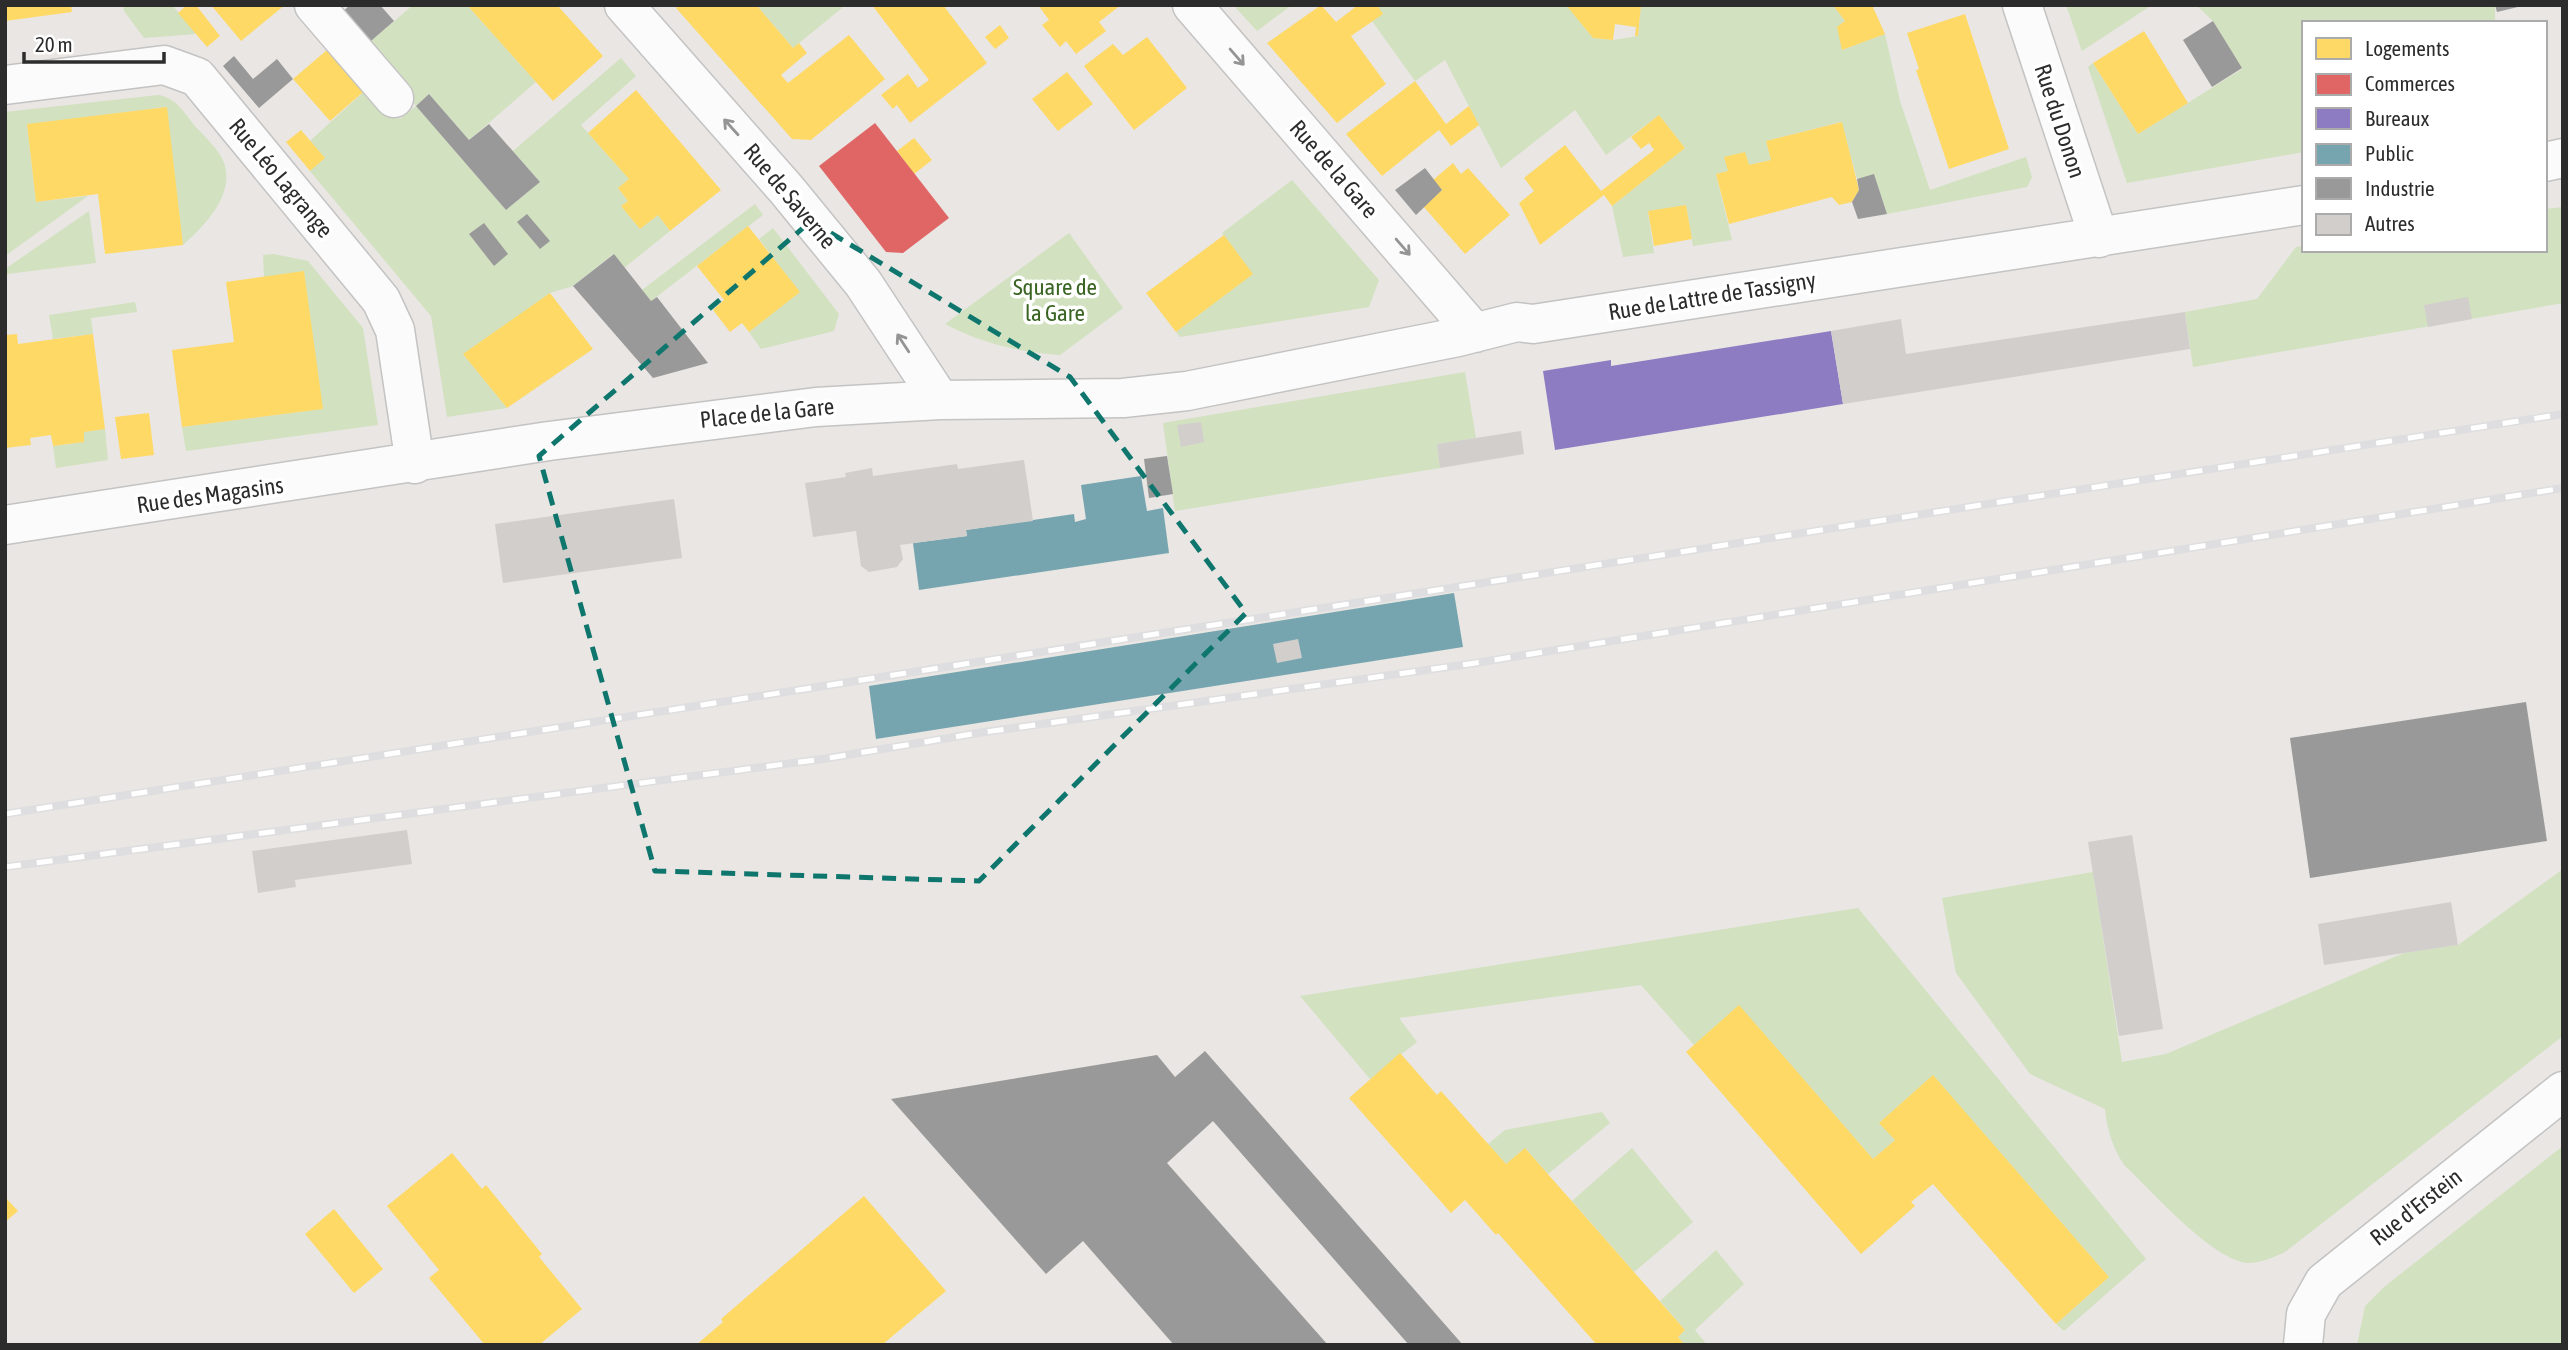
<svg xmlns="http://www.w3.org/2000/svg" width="2568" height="1350" font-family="'Asap Condensed',sans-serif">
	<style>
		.green { fill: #d2e1bf }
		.homes { fill: #ffd966 }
		.shops { fill: #e06666 }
		.offices { fill: #8e7cc3 }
		.public { fill: #76a5af }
		.industry { fill: #999 }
		.building { fill: #d1cecc }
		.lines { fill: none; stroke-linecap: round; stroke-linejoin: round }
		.street-casing { stroke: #c4c3c3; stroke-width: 41 }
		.secondary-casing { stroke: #c4c3c3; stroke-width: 41 }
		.street { stroke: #fcfbfb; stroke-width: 38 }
		.secondary { stroke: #fcfbfb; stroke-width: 38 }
		.rail-casing { stroke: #dedee0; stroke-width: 8 }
		.rail { stroke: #fff; stroke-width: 5; stroke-dasharray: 16; stroke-linecap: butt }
		.oneway { stroke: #949494 }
		.marked { fill: none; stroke: #0f766e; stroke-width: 5; stroke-dasharray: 14 9; stroke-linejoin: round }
		.labels { text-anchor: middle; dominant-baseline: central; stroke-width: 7; stroke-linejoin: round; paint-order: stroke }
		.street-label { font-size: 23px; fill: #2c2c2c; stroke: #fff }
		.park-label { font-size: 23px; fill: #396422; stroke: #fff }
	</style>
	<rect width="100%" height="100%" fill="#e9e6e3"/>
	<path class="green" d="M 123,5 L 172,5 L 196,34 L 144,38 L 124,11 Z
		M 413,5 L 467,5 L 536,82 L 469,140 L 429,94 L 416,106 L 506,210 L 540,182 L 513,151 L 621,58 L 636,76 L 581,125 L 629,179 L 618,188 L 628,201 L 621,206 L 640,229 L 658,215 L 670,231 L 624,268 L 613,254 L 573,286 L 550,293 L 464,355 L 507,408 L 447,417 L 431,316 L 310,171 L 310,141 L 370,86 L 400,119 L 416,106 L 364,47 Z
		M 760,5 L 840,5 L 842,8 L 793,48 L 758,7 Z
		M 1239,5 L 1292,5 L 1257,31 L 1236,8 Z
		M 1377,5 L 1567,5 L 1593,38 L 1613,40 L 1638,36 L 1641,5 L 1833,5 L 1845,21 L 1842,50 L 1885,34 L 1900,101 L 1930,190 L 2026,157 L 2032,177 L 2027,187 L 1887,214 L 1874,175 L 1857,179 L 1841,122 L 1766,141 L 1771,160 L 1749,165 L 1724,157 L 1728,171 L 1716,174 L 1732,240 L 1693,246 L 1686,205 L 1648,212 L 1654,253 L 1623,257 L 1612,206 L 1685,148 L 1659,115 L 1606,155 L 1575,110 L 1501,168 L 1445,60 L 1415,81 L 1372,21 Z
		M 2066,5 L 2152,5 L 2082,51 Z
		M 2196,5 L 2495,5 L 2495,23 L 2304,23 L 2304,152 L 2127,183 L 2088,67 L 2093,63 L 2138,134 L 2242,69 L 2213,21 Z
		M 158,95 C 175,97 184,112 194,125 C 203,135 220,150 224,163 C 235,195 205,225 183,245 L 166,107 L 27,125 L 36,202 L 88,196 L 5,256 L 5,112 Z
		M 1292,180 L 1379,280 L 1369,307 L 1180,337 L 1176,332 L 1252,274 L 1222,233 Z
		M 755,204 L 763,215 L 651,301 L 642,290 Z
		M 2563,207 L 2563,303 L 2193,367 L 2185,312 L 2257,299 L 2296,247 L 2304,246 L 2304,250 L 2545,250 L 2545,209 Z
		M 89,211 L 96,263 L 7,274 L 5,269 Z
		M 773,228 L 839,314 L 834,331 L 761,349 L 749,332 L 799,292 L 759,239 Z
		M 1069,233 L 1123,308 L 1060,355 C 1018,352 981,343 945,324 Z
		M 274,254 L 308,261 L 363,328 L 378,425 L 186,451 L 182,427 L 322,409 L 304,272 L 264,277 L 263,255 Z
		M 135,302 L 137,312 L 91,318 L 93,334 L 53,339 L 49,315 Z
		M 1465,372 L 1476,438 L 1437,444 L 1440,468 L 1175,511 L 1163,423 Z
		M 105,429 L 108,460 L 56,468 L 53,446 L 84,442 L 84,432 Z
		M 2563,869 L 2563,1036 L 2285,1252 C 2274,1257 2261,1263 2248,1263 C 2212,1260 2152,1191 2124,1165 C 2113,1148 2107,1130 2105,1109 L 2030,1074 L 1956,973 L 1942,898 L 2093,872 L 2122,1062 L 2166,1054 L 2404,953 L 2458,945 Z
		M 1858,908 L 2146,1259 L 2064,1331 L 2056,1324 L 2109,1277 L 1933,1076 L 1880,1122 L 1895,1140 L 1873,1159 L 1739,1006 L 1694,1045 L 1641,985 L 1399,1018 L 1417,1042 L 1370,1079 L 1300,996 Z
		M 1602,1112 L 1610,1123 L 1548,1174 L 1525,1148 L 1506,1164 L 1488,1144 L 1505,1130 Z
		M 2563,1146 L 2563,1345 L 2357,1345 L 2365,1306 L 2384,1287 Z
		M 1632,1148 L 1693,1222 L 1634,1272 L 1572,1201 Z
		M 1716,1250 L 1744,1284 L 1695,1330 L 1707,1345 L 1685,1345 L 1678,1337 L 1685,1330 L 1660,1301 Z"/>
	<path class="homes" d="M 5,5 L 71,5 L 72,12 L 5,21 Z
		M 187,5 L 196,5 L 220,36 L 207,47 L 178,13 Z
		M 211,5 L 285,5 L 241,41 Z
		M 467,5 L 557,5 L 603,56 L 553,101 Z
		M 679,5 L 760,5 L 758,7 L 793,48 L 799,43 L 807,53 L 781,75 L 788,83 L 849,35 L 885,79 L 811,140 L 792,139 L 676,8 Z
		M 872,5 L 943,5 L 987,63 L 910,123 L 897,105 L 893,109 L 881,95 L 908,74 L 918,88 L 929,80 Z
		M 1038,5 L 1121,5 L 1099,22 L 1106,31 L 1076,54 L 1066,41 L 1060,47 L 1042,25 L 1049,20 Z
		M 1321,5 L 1336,22 L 1358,5 L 1377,5 L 1383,14 L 1351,36 L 1386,84 L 1337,123 L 1267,43 Z
		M 1566,5 L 1641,5 L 1638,36 L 1635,36 L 1636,27 L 1615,24 L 1613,40 L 1593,38 Z
		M 1833,5 L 1872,5 L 1885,34 L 1842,50 L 1837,27 L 1845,21 Z
		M 1965,14 L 2009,149 L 1949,169 L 1916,70 L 1919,69 L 1907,33 Z
		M 1000,25 L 1009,38 L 995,49 L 985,37 Z
		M 2144,31 L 2188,103 L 2138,134 L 2093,63 Z
		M 1147,37 L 1187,88 L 1134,130 L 1084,66 L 1113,44 L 1123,55 Z
		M 334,44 L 370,86 L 330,121 L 293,79 Z
		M 1067,72 L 1093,104 L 1058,131 L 1032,99 Z
		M 1415,81 L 1446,124 L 1469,106 L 1479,125 L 1451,146 L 1439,130 L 1382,176 L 1346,134 Z
		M 636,90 L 721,190 L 670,231 L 658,215 L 640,229 L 621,206 L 628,201 L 618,188 L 629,179 L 588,133 Z
		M 167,107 L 183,245 L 105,254 L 98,194 L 36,202 L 27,124 Z
		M 1659,115 L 1685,148 L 1612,206 L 1604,195 L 1540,245 L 1519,203 L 1534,191 L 1524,178 L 1565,145 L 1601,191 L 1654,150 L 1649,143 L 1641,149 L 1631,137 Z
		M 1842,122 L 1859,190 L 1852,202 L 1839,205 L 1832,197 L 1729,224 L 1716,174 L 1728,171 L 1724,157 L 1745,152 L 1749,165 L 1771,160 L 1766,141 Z
		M 301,130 L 325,158 L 310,171 L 286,142 Z
		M 914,138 L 932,160 L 914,174 L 897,151 Z
		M 1453,163 L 1461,174 L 1468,168 L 1510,215 L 1465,254 L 1423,206 L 1442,190 L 1433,180 Z
		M 1686,205 L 1692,239 L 1654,246 L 1648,211 Z
		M 748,226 L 800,292 L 749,332 L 742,323 L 730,332 L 713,310 L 724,300 L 697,266 Z
		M 1224,235 L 1253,274 L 1176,332 L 1146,293 Z
		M 304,271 L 323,409 L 182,427 L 172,350 L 234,342 L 226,282 Z
		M 550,293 L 593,349 L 507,408 L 463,354 Z
		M 17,334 L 18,344 L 93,334 L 105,429 L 84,432 L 84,442 L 53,446 L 51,435 L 30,438 L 31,445 L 5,448 L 5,335 Z
		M 149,413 L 154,455 L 121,459 L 115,417 Z
		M 1739,1005 L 1873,1159 L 1895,1140 L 1879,1123 L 1933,1075 L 2109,1277 L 2056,1324 L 1933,1184 L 1911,1202 L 1915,1206 L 1861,1254 L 1686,1052 Z
		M 1400,1053 L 1437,1095 L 1441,1091 L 1506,1164 L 1525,1148 L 1685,1330 L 1678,1337 L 1685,1345 L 1597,1345 L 1498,1233 L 1496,1235 L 1465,1200 L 1451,1213 L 1349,1098 Z
		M 452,1153 L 482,1189 L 486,1185 L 542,1254 L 539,1257 L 582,1309 L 539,1345 L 485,1345 L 429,1278 L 439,1270 L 387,1206 Z
		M 864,1196 L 946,1291 L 882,1345 L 696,1345 L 723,1322 L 721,1319 Z
		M 5,1197 L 18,1211 L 5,1222 Z
		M 334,1209 L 383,1269 L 354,1293 L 305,1234 Z"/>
	<path class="shops" d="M 875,123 L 949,218 L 903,253 L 886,252 L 819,166 Z"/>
	<path class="offices" d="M 1831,331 L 1843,404 L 1555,450 L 1543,371 L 1611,360 L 1611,366 Z"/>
	<path class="public" d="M 1141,476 L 1147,511 L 1163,508 L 1169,553 L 919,590 L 913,543 L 967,536 L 966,530 L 1074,514 L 1075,522 L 1086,519 L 1081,485 Z
		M 1454,593 L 1463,647 L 876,739 L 869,686 Z"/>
	<path class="industry" d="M 350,5 L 380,5 L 394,21 L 364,47 L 338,16 Z
		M 2495,5 L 2521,5 L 2522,6 L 2497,12 Z
		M 2213,21 L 2242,68 L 2212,87 L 2183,40 Z
		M 234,56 L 253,79 L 277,59 L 293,79 L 259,108 L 223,66 Z
		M 429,94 L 469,140 L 489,124 L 540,182 L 506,210 L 416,106 Z
		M 1425,168 L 1442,190 L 1416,215 L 1395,190 Z
		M 1874,174 L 1887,214 L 1858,219 L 1852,202 L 1859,190 L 1857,179 Z
		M 527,214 L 550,241 L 540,249 L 517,222 Z
		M 484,223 L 508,254 L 494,266 L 469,234 Z
		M 614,254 L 651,301 L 657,297 L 708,363 L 653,378 L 573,286 Z
		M 1167,456 L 1173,494 L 1149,498 L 1144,459 Z
		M 2526,702 L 2547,841 L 2310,878 L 2290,738 Z
		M 1205,1051 L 1463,1345 L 1409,1345 L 1213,1121 L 1167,1163 L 1328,1345 L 1174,1345 L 1083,1241 L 1046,1274 L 891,1099 L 1157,1055 L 1175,1077 Z"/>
	<path class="building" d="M 2468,297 L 2472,319 L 2428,327 L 2424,305 Z
		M 2185,312 L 2190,349 L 1843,404 L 1831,331 L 1901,319 L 1906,354 Z
		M 1201,422 L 1204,442 L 1181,447 L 1177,425 Z
		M 1521,431 L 1524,454 L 1440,468 L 1437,444 Z
		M 1024,460 L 1033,521 L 966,530 L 967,536 L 900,545 L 903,559 L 897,567 L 869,572 L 861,566 L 856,531 L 813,537 L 805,483 L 846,477 L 845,473 L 872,468 L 873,476 L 957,464 L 958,469 Z
		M 674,499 L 682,558 L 503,583 L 495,524 Z
		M 1298,639 L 1302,658 L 1277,663 L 1273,644 Z
		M 407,830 L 412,864 L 295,880 L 296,887 L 258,893 L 252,851 Z
		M 2132,835 L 2163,1029 L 2119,1036 L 2088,842 Z
		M 2451,902 L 2458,945 L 2324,965 L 2318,924 Z"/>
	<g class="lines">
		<defs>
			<path id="street" d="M 314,5 L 394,98
				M 624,5 L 786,189 L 863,283 L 940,400
				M 1192,5 L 1475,333
				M 2022,5 L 2099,238
				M 5,85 L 164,65 L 197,77 L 381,300 L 395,330 L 415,464
				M 2545,162 L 2563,158
				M 5,525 L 549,441 L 816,407 L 940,400 L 1123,398 L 1187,391 L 1458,337 L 1517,322 L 1533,324 L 2304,205"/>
			<path id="secondary" d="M 2303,1345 L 2306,1314 L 2324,1282 L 2563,1091"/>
		</defs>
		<use href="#street" class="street-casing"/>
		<use href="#secondary" class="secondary-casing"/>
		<use href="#street" class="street"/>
		<use href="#secondary" class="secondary"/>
		<defs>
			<path id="rail" d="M 5,814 L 2563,414
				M 5,867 L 823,759 L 978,733 L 1469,664 L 2563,488"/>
		</defs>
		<use href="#rail" class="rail-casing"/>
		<use href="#rail" class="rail"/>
	</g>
	<defs><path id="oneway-shaft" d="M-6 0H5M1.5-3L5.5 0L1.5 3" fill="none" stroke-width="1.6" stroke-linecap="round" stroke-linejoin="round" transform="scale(1.75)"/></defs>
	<g class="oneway">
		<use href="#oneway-shaft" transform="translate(1237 57) rotate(49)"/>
		<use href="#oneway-shaft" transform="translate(731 127) rotate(-132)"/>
		<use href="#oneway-shaft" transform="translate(1403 247) rotate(49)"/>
		<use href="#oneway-shaft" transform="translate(903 343) rotate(-123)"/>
	</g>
	<path class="marked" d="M 811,221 L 1070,377 L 1246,613 L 979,881 L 655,871 L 539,456 Z"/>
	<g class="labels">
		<g class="street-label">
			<text transform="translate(2060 121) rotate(72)">Rue du Donon</text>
			<text transform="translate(1334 169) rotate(49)">Rue de la Gare</text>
			<text transform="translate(281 178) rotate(50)">Rue Léo Lagrange</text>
			<text transform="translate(790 196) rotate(50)">Rue de Saverne</text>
			<text transform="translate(1712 296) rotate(-9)">Rue de Lattre de Tassigny</text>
			<text transform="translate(767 413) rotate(-6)">Place de la Gare</text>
			<text transform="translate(210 495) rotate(-8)">Rue des Magasins</text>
			<text transform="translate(2416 1207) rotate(-38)">Rue d'Erstein</text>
		</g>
		<g class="park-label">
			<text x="1055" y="287">Square de<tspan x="1055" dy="26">la Gare</tspan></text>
		</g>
	</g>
	<rect width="2568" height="1350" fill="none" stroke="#2c2c2c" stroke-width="14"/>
	<rect x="2302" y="21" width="245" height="231" fill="#ffffff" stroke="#ababab" stroke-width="2"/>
	<rect x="2316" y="38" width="35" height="21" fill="#ffd966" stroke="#ababab" stroke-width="2"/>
	<text x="2365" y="56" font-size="21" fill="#2c2c2c">Logements</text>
	<rect x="2316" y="74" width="35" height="21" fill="#e06666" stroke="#ababab" stroke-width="2"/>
	<text x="2365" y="91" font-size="21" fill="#2c2c2c">Commerces</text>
	<rect x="2316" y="108" width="35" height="21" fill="#8e7cc3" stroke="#ababab" stroke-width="2"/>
	<text x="2365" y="126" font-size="21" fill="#2c2c2c">Bureaux</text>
	<rect x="2316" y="144" width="35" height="21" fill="#76a5af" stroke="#ababab" stroke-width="2"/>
	<text x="2365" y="161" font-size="21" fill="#2c2c2c">Public</text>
	<rect x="2316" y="178" width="35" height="21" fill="#999999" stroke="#ababab" stroke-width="2"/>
	<text x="2365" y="196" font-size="21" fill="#2c2c2c">Industrie</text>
	<rect x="2316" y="214" width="35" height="21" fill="#d1cecc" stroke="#ababab" stroke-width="2"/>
	<text x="2365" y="231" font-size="21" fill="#2c2c2c">Autres</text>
	<path d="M24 52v10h140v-10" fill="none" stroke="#2c2c2c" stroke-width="3.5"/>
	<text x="35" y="52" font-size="21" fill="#2c2c2c" stroke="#ffffff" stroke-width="5" paint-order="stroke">20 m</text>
</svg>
